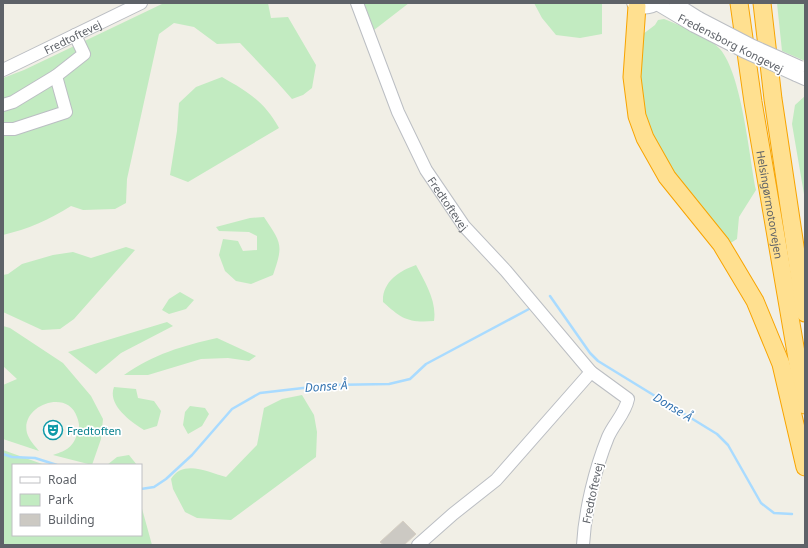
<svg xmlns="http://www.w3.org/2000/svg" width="808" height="548" font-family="'Noto Sans',sans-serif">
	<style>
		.green { fill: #c2ebc1 }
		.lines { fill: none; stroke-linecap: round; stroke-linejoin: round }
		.stream { stroke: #a9dbff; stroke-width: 2.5 }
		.building { fill: #ccc9c3; stroke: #d7d0c4 }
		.minor-casing { stroke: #bbbec3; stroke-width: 14 }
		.highway-casing { stroke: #f8a400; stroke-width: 19 }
		.minor { stroke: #fff; stroke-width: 12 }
		.highway { stroke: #ffe090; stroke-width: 17 }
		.minor-bridge-casing { stroke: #bbbec3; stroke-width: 14; stroke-linecap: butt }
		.minor-bridge { stroke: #fff; stroke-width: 12 }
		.labels { text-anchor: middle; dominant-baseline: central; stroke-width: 3.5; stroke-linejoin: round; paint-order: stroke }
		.street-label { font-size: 11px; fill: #5e6268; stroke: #fff }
		.culture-label { font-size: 11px; fill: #0d838f; stroke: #fff; text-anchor: start }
		.water-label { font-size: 12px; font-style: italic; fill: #3776b2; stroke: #fff }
	</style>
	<rect width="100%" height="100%" fill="#f1efe6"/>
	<path class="green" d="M 164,3 L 268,3 L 271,18 L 288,17 L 316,65 L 312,88 L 303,95 L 292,99 L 277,82 L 240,43 L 217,44 L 194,27 L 174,23 L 159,34 L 127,179 L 126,203 L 115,209 L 83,210 L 71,206 C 49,220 28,229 3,235 L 3,78 L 24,70 Z
		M 364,3 L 409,3 L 374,30 Z
		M 534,3 L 602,3 L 602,34 L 580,38 L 556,35 L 542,18 Z
		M 777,3 L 805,3 L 805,61 L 782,51 Z
		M 664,19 C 677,24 711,38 720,49 C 742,75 749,155 756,190 L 739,217 L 737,239 L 729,244 L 696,206 L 653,141 L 643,112 L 640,87 L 643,34 L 655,25 L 658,20 Z
		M 222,77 C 248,92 264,101 279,128 L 188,182 L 170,175 L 177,131 L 179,103 L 196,87 Z
		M 805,96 L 805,200 L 792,124 L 795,105 Z
		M 264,217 C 281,243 284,244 273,275 L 251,284 L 236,281 L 225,271 L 219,255 L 223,239 L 238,241 L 243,251 L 257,250 L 257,236 L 249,232 L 219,231 L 216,227 L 250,218 Z
		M 126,247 L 135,250 L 74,319 L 60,329 L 42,330 L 3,312 L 3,275 L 8,274 L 22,264 L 53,255 L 73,252 L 91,258 Z
		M 416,265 C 425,282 437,301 434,321 C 408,323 402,319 383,302 C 382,282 399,271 416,265 Z
		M 180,292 L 194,300 L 186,309 L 169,314 L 162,310 L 169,299 Z
		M 167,322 L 173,326 L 121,353 L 96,374 L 68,352 Z
		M 3,326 L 10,328 L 63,363 L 91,396 L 103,419 L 101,439 L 92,465 L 53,455 C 68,450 73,447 78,432 C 80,426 79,423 77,417 C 68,388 20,405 27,433 C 29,440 35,446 39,451 L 3,439 L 3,385 L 17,379 L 3,366 Z
		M 217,338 L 256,356 L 249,361 L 228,358 L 201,359 L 148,375 L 124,375 C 154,354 182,346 217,338 Z
		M 114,387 L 136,389 L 138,398 L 154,401 L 161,411 L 157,426 L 144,430 C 131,422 107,405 114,387 Z
		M 302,395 L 314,415 L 317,432 L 316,457 L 231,520 L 197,518 L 185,512 L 173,489 L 171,479 C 183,459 208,472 226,477 L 257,445 L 264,408 L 282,399 Z
		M 190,406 L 205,408 L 209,414 L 202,426 L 188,434 L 183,425 L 185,412 Z
		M 3,450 L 45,465 L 13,465 L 13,535 L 141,535 L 141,505 L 152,545 L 3,545 Z
		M 129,455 L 137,465 L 107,465 L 117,457 Z"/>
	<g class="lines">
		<path class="stream" d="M 550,296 L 590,353 L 598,361 L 717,434 L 728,445 L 761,503 L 774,513 L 792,514
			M 3,454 L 12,457 L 35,458 L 57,465
			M 141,489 L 154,487 L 166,479 L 192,455 L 232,409 L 260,393 L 329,385 L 389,384 L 410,379 L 426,364 L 529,309"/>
	</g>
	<path class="building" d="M 403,521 L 416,534 L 404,545 L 384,545 L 380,542 Z"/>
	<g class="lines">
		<defs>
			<g id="minor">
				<path id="s1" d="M 357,3 L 398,112 L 426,170 L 464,226 L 506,271 L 591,372 L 628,399 C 625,414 614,423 608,437 C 595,469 585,510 583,545"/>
				<path d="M 633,3 C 641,9 650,9 658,3"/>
				<path d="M 675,3 L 699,18"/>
				<path d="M 657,4 L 694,26"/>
				<path id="s2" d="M 3,70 L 141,3"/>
				<path d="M 796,75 L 805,79"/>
				<path d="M 3,105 L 13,102 L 56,76 L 84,54 L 75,35"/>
				<path d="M 3,129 L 14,129 L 66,112 L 56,76"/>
				<path d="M 418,545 L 453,514 L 496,480 L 591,372"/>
			</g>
			<g id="highway">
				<path id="s3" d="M 739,3 L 753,102 L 805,405"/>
				<path d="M 762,3 L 773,99 L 805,313"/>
				<path d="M 637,6 L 632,77 L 637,116 L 645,138 L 667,177 L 721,244 L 755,301 L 781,364 L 805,467"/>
			</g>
		</defs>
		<use href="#minor" class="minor-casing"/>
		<use href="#highway" class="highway-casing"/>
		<use href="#minor" class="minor"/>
		<use href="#highway" class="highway"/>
		<defs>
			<path id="minor-bridge" d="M 699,18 L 753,46 L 800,67
				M 694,26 L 743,51 L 796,75"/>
		</defs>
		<use href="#minor-bridge" class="minor-bridge-casing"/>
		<use href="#minor-bridge" class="minor-bridge"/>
	</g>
	<defs>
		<symbol id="theatre-ring" viewBox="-11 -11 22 22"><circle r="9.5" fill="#fff" stroke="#0f9aa8" stroke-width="1.5"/><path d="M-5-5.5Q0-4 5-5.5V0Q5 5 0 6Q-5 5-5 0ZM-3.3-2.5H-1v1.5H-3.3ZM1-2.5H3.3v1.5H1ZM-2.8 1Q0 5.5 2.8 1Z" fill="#0f9aa8"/></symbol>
	</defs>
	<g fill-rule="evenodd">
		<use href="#theatre-ring" x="42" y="419" width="22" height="22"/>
	</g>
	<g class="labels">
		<g class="street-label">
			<text stroke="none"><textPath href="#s2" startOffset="77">Fredtoftevej</textPath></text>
			<text transform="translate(731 43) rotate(27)">Fredensborg Kongevej</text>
			<text stroke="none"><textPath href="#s1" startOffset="221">Fredtoftevej</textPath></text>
			<text stroke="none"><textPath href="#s3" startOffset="204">Helsingørmotorvejen</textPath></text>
			<text transform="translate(592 493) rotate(-78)">Fredtoftevej</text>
		</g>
		<g class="culture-label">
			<text x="67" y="430">Fredtoften</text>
		</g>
		<g class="water-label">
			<text transform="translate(326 386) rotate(-4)">Donse Å</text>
			<text transform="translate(673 407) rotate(31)">Donse Å</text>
		</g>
	</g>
	<rect width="808" height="548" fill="none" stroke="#5e6268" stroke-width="8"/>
	<rect x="12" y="464" width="130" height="72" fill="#ffffff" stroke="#bfc0c3"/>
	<rect x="20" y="477" width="20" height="6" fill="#ffffff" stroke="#bfc0c3"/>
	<text x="48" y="484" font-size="12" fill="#5e6268">Road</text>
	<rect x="20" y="494" width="20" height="12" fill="#c2ebc1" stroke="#bfc0c3"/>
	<text x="48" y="504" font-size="12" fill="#5e6268">Park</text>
	<rect x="20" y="514" width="20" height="12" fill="#ccc9c3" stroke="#bfc0c3"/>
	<text x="48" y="524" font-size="12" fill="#5e6268">Building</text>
</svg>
